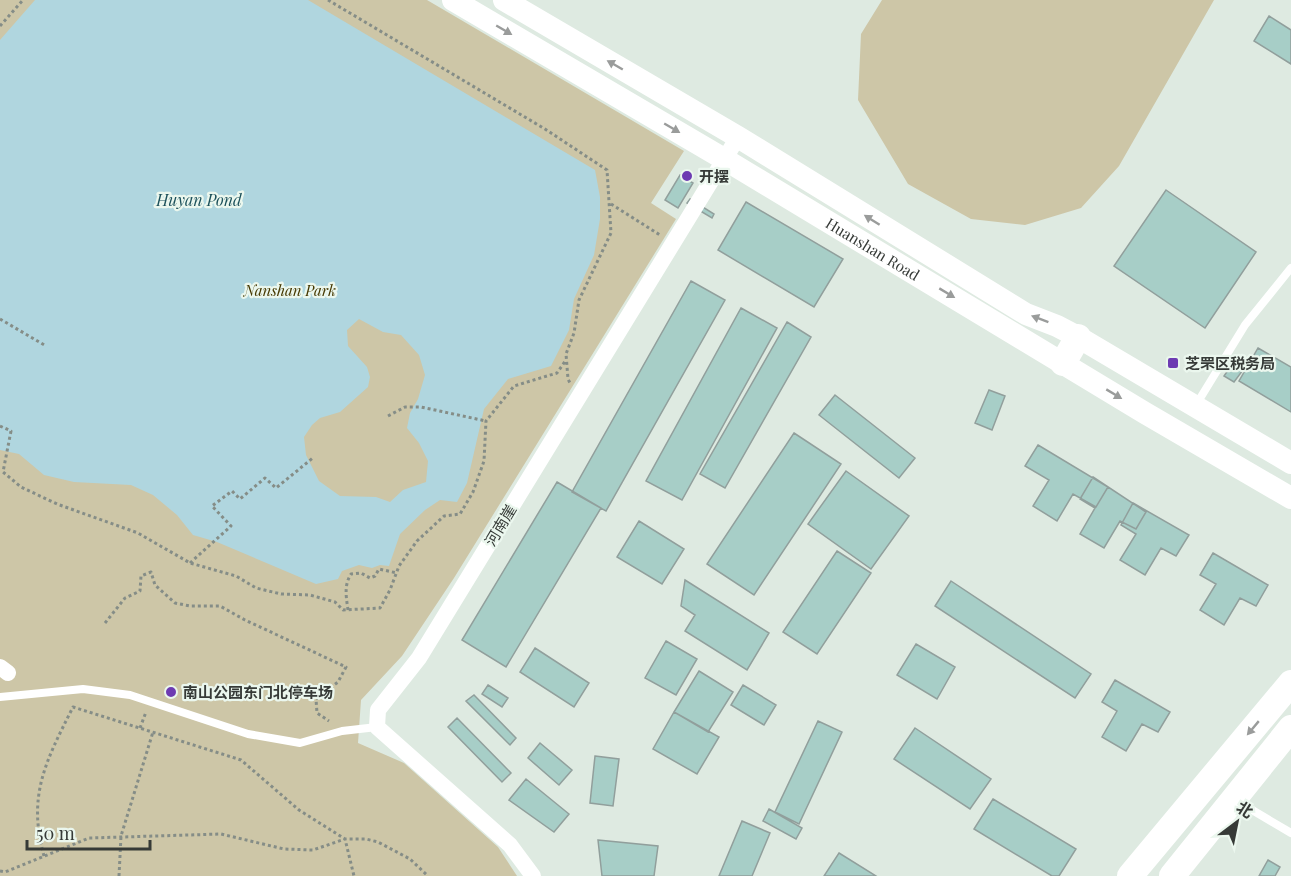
<svg xmlns="http://www.w3.org/2000/svg" width="1291" height="876" font-family="'Playfair Display','Noto Sans SC',serif">
	<style>
		.green { fill: #cdc6a7 }
		.water { fill: #b0d6df; fill-rule: evenodd }
		.building { fill: #a7cec7; stroke: #919f9c; stroke-width: 1.5 }
		.lines { fill: none; stroke-linecap: round; stroke-linejoin: round }
		.path { stroke: #858d87; stroke-width: 3; stroke-dasharray: 3 3; stroke-linecap: butt }
		.lane { stroke: #fff; stroke-width: 8 }
		.street { stroke: #fff; stroke-width: 16 }
		.secondary { stroke: #fff; stroke-width: 22 }
		.primary { stroke: #fff; stroke-width: 26 }
		.oneway { fill: #9a9c9b }
		.poi-dot { fill: #6d3bb2; stroke: #ebf7ee; stroke-width: 2 }
		.labels { text-anchor: middle; dominant-baseline: central; stroke-width: 4.5; stroke-linejoin: round; paint-order: stroke }
		.poi-label { font-size: 15px; font-weight: bold; fill: #363a37; stroke: #ebf7ee; text-anchor: start }
		.street-label { font-size: 15px; fill: #363a37; stroke: #ebf7ee }
		.park-label { font-size: 15px; font-style: italic; fill: #453800; stroke: #ebf7ee }
		.water-label { font-size: 16px; font-style: italic; fill: #1b505a; stroke: #ebf7ee }
	</style>
	<rect width="100%" height="100%" fill="#deeae1"/>
	<path class="green" d="M 0,0 L 427,0 L 684,151 L 651,203 L 676,219 L 454,578 L 402,656 L 361,700 L 358,743 L 404,763 L 498,847 L 517,876 L 0,876 Z
		M 882,0 L 1214,0 L 1119,166 L 1081,208 L 1025,225 L 971,219 L 908,184 L 858,100 L 861,34 Z"/>
	<path class="water" d="M 35,0 L 308,0 L 595,170 L 600,197 L 600,219 L 594,255 L 574,299 L 569,330 L 551,366 L 508,379 L 484,409 L 467,483 L 457,502 L 440,500 L 425,510 L 400,534 L 389,566 L 380,565 L 372,568 L 359,565 L 342,571 L 338,579 L 316,584 L 217,542 L 193,535 L 177,515 L 153,495 L 131,485 L 74,482 L 44,475 L 19,454 L 0,450 L 0,40 ZM 359,319 L 383,332 L 401,335 L 419,355 L 425,375 L 418,399 L 410,413 L 407,428 L 419,443 L 428,461 L 426,482 L 403,490 L 390,502 L 376,497 L 340,496 L 319,481 L 306,455 L 304,437 L 312,425 L 320,418 L 340,412 L 368,387 L 370,377 L 367,367 L 348,346 L 347,330 Z"/>
	<path class="building" d="M 1269,16 L 1291,30 L 1291,64 L 1254,41 Z
		M 680,175 L 693,183 L 678,208 L 665,200 Z
		M 1166,190 L 1256,252 L 1205,328 L 1114,266 Z
		M 690,199 L 714,214 L 712,218 L 687,203 Z
		M 746,202 L 843,259 L 814,307 L 718,250 Z
		M 691,281 L 725,300 L 606,511 L 572,492 Z
		M 741,308 L 777,328 L 682,500 L 646,481 Z
		M 787,322 L 811,337 L 725,488 L 700,474 Z
		M 1258,348 L 1291,367 L 1291,412 L 1239,381 Z
		M 1233,363 L 1243,370 L 1234,382 L 1224,376 Z
		M 989,390 L 1005,396 L 992,430 L 975,423 Z
		M 835,395 L 915,458 L 899,478 L 819,415 Z
		M 794,433 L 841,464 L 754,595 L 707,564 Z
		M 1038,445 L 1108,487 L 1096,507 L 1073,494 L 1057,521 L 1033,506 L 1049,480 L 1025,466 Z
		M 846,471 L 909,516 L 871,569 L 808,524 Z
		M 1093,477 L 1146,512 L 1136,529 L 1120,521 L 1104,548 L 1080,534 L 1095,508 L 1080,499 Z
		M 557,482 L 601,508 L 506,667 L 462,640 Z
		M 1133,503 L 1189,535 L 1176,556 L 1161,548 L 1145,575 L 1120,560 L 1136,534 L 1121,525 Z
		M 639,521 L 684,549 L 662,584 L 617,557 Z
		M 837,551 L 871,573 L 817,654 L 783,632 Z
		M 1213,553 L 1268,585 L 1256,606 L 1240,598 L 1224,625 L 1200,610 L 1216,584 L 1200,575 Z
		M 685,580 L 769,633 L 747,670 L 685,631 L 695,615 L 681,606 Z
		M 951,581 L 1091,674 L 1075,698 L 935,606 Z
		M 666,641 L 697,659 L 676,695 L 645,678 Z
		M 916,644 L 955,667 L 937,699 L 897,675 Z
		M 535,648 L 589,683 L 574,707 L 520,672 Z
		M 699,671 L 733,692 L 708,732 L 674,712 Z
		M 1115,680 L 1170,712 L 1158,732 L 1142,724 L 1126,751 L 1102,737 L 1117,711 L 1102,702 Z
		M 488,685 L 508,698 L 502,707 L 482,694 Z
		M 743,685 L 776,705 L 764,725 L 731,705 Z
		M 474,695 L 516,738 L 510,745 L 466,701 Z
		M 674,712 L 719,737 L 697,774 L 653,749 Z
		M 457,718 L 511,773 L 502,782 L 448,727 Z
		M 818,721 L 842,732 L 799,824 L 775,812 Z
		M 915,728 L 991,779 L 970,809 L 894,759 Z
		M 540,743 L 572,770 L 559,785 L 528,758 Z
		M 595,756 L 619,759 L 613,806 L 590,803 Z
		M 526,779 L 569,814 L 554,832 L 509,800 Z
		M 993,799 L 1076,849 L 1059,876 L 1052,876 L 974,829 Z
		M 769,809 L 802,828 L 796,839 L 763,821 Z
		M 742,821 L 770,833 L 752,876 L 719,876 Z
		M 598,840 L 658,846 L 654,876 L 602,876 Z
		M 839,853 L 876,876 L 824,876 Z
		M 1268,860 L 1280,867 L 1275,876 L 1259,876 Z"/>
	<g class="lines">
		<path class="path" d="M 328,0 L 545,129 L 607,170 L 611,233 L 579,300 L 574,333 L 566,354 L 568,379 L 570,383
			M 0,26 L 23,0
			M 611,204 L 660,235
			M 0,319 L 46,346
			M 388,416 L 405,407 L 421,407 L 486,421
			M 0,426 L 11,431 L 3,472 L 21,487 L 57,504 L 138,533 L 190,563 L 236,576 L 256,588 L 281,594 L 310,595 L 335,602 L 343,610 L 380,608 L 390,590 L 399,566 L 417,541 L 444,516 L 460,514 L 473,492 L 484,461 L 486,421 L 514,386 L 557,373 L 566,360
			M 190,563 L 231,526 L 212,506 L 232,491 L 240,499 L 265,478 L 276,488 L 314,457
			M 348,610 C 346,596 344,585 351,574 L 361,573 L 370,578 L 375,576 L 379,569 L 397,573
			M 105,623 L 125,598 L 140,591 L 141,576 L 151,572 L 155,585 L 175,603 L 190,606 L 220,606 L 245,620 L 346,667 L 338,682 L 316,699 L 317,713 L 329,721
			M 140,728 L 146,712
			M 44,856 C 27,795 46,761 73,707 L 241,760 L 299,810 L 345,839 L 354,876
			M 0,871 L 5,872 L 89,838 L 221,834 L 284,849 L 313,850 L 345,839 L 366,839 L 378,842 L 410,859 L 428,876
			M 119,876 L 121,836 L 153,732"/>
		<path class="lane" d="M 1196,405 L 1245,325 L 1291,268
			M 0,697 L 83,689 L 130,695 L 248,734 L 300,743 L 342,731 L 377,727
			M 1237,801 L 1291,833"/>
		<path class="street" d="M 0,667 L 8,673
			M 533,876 L 510,845 L 377,727 L 378,710 L 419,658 L 738,137"/>
		<g class="secondary">
			<path id="s1" d="M 453,0 L 724,159 L 1145,413 L 1291,498"/>
			<path d="M 504,0 L 738,137 L 1026,314 L 1057,326 L 1078,337 L 1291,463"/>
		</g>
		<path class="primary" d="M 1063,363 L 1078,337
			M 1130,876 L 1291,683
			M 1172,876 L 1291,728"/>
	</g>
	<defs><path id="oneway-solid" d="M-6-.8H1V-3.2L6.5 0L1 3.2V.8H-6Z" transform="scale(1.5)"/></defs>
	<g class="oneway">
		<use href="#oneway-solid" transform="translate(504 30) rotate(30)"/>
		<use href="#oneway-solid" transform="translate(615 65) rotate(-150)"/>
		<use href="#oneway-solid" transform="translate(672 128) rotate(30)"/>
		<use href="#oneway-solid" transform="translate(872 220) rotate(-148)"/>
		<use href="#oneway-solid" transform="translate(947 293) rotate(31)"/>
		<use href="#oneway-solid" transform="translate(1040 319) rotate(-159)"/>
		<use href="#oneway-solid" transform="translate(1114 394) rotate(31)"/>
		<use href="#oneway-solid" transform="translate(1253 728) rotate(130)"/>
	</g>
	<g class="poi-dot">
		<circle cx="687" cy="176" r="6"/>
		<rect x="1167" y="357" width="12" height="12" rx="3"/>
		<circle cx="171" cy="692" r="6"/>
	</g>
	<g class="labels">
		<g class="poi-label">
			<text x="699" y="176">开摆</text>
			<text x="1185" y="363">芝罘区税务局</text>
			<text x="183" y="692">南山公园东门北停车场</text>
		</g>
		<g class="street-label">
			<text stroke="none"><textPath href="#s1" startOffset="488">Huanshan Road</textPath></text>
			<text transform="translate(500 525) rotate(-59)">河南崖</text>
		</g>
		<g class="park-label">
			<text x="290" y="290">Nanshan Park</text>
		</g>
		<g class="water-label">
			<text x="199" y="199">Huyan Pond</text>
		</g>
	</g>
	<g transform="translate(1237 822) rotate(32)" stroke="#ebf7ee" stroke-width="4.5" paint-order="stroke">
	<path d="M0-4.5L10 22L0 15L-10 22Z" fill="#363a37"/>
	<text y="-9" font-size="16" font-weight="bold" text-anchor="middle" fill="#363a37">北</text>
	</g>
	<path d="M27 840v9h123v-9" fill="none" stroke="#363a37" stroke-width="3"/>
	<text x="36" y="840" font-size="18" fill="#363a37" stroke="#ebf7ee" stroke-width="4.5" paint-order="stroke">50 m</text>
</svg>
